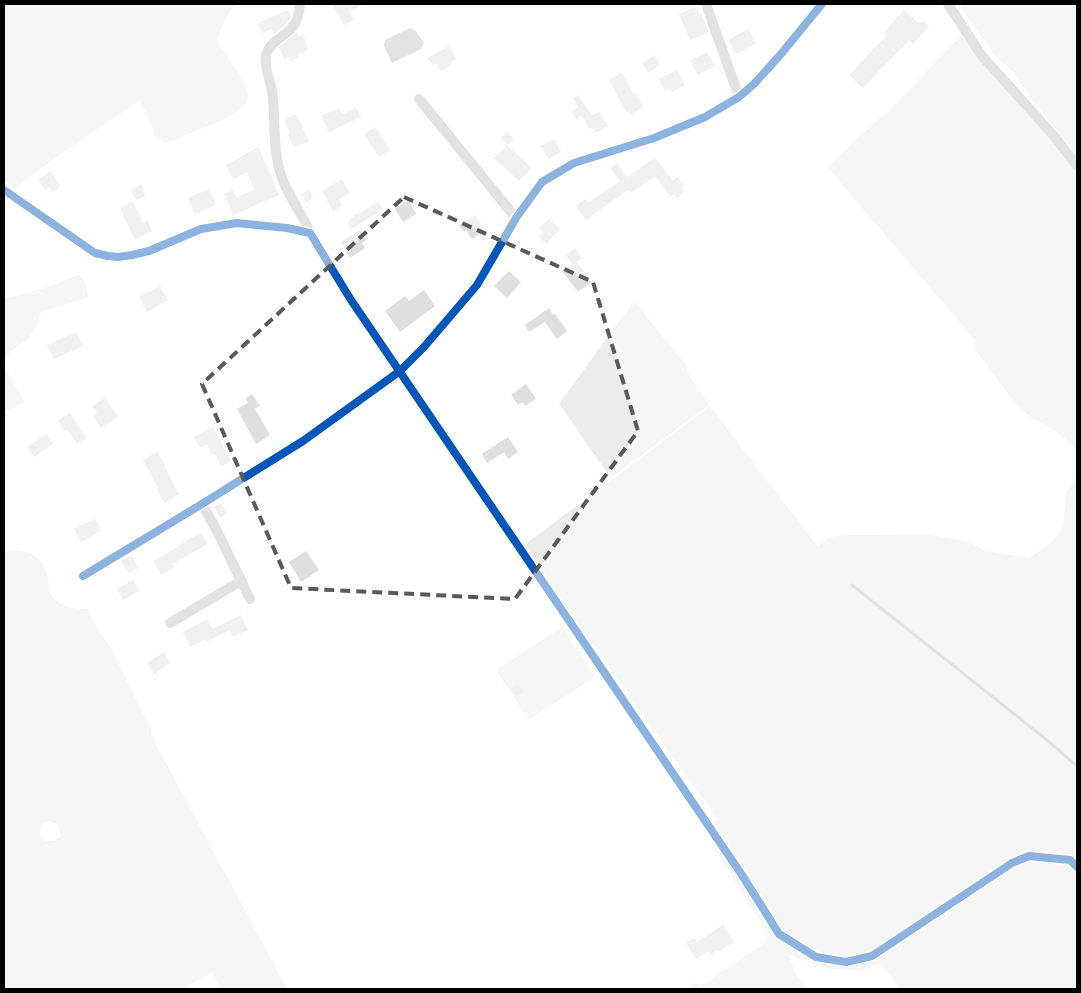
<svg xmlns="http://www.w3.org/2000/svg" width="1081" height="993" font-family="'DejaVu Sans',sans-serif">
	<style>
		.green { fill: #ececec; fill-rule: evenodd }
		.water { fill: #bfbfbf }
		.lines { fill: none; stroke-linecap: round; stroke-linejoin: round }
		.stream { stroke: #bfbfbf; stroke-width: 3 }
		.building { fill: #dfdfdf }
		.street { stroke: #bebebe; stroke-width: 10 }
		.cycleway-casing { stroke: #fff; stroke-width: 11 }
		.cycleway { stroke: #0057b8; stroke-width: 8 }
		.marked { fill: none; stroke: #595959; stroke-width: 4; stroke-dasharray: 10 6; stroke-linejoin: round }
	</style>
	<rect width="100%" height="100%" fill="#fff"/>
	<path class="green" d="M 4,4 L 238,4 C 226,12 223,28 216,41 C 218,46 222,49 225,53 C 230,59 249,89 248,96 C 246,116 207,126 192,132 C 184,135 172,143 164,142 C 159,141 157,139 155,135 L 142,104 L 139,101 L 85,137 L 14,188 L 4,181 Z
		M 963,4 L 1077,4 L 1077,157 L 1021,85 L 1013,72 L 996,57 L 961,8 Z
		M 962,36 L 1047,134 L 1077,173 L 1077,448 L 1046,425 L 1033,419 L 1014,402 L 975,349 L 975,340 L 827,167 L 893,106 L 954,43 Z
		M 79,275 C 87,279 87,289 88,297 L 41,312 L 36,328 L 27,340 L 11,351 L 4,359 L 4,367 L 25,402 L 4,412 L 4,299 L 55,285 L 69,278 Z
		M 634,301 L 686,365 L 687,372 L 709,405 L 611,478 L 559,404 Z
		M 710,406 L 818,547 L 829,537 L 845,535 L 866,535 L 925,534 L 951,538 L 973,544 L 987,551 L 996,553 L 1029,558 L 1051,543 L 1063,526 L 1066,493 L 1077,475 L 1077,989 L 896,989 L 899,986 L 880,963 L 863,971 L 831,969 L 789,955 L 795,972 L 807,989 L 685,989 L 695,983 L 701,985 L 710,981 L 716,975 L 766,942 L 769,936 L 713,845 L 720,837 L 712,825 L 719,818 L 715,816 L 523,546 Z
		M 10,550 C 31,550 42,556 48,577 C 49,583 48,591 52,596 C 58,607 77,609 88,609 L 98,630 L 111,648 L 152,732 L 151,735 L 287,989 L 221,989 L 212,972 L 181,989 L 4,989 L 4,551 ZM 49,821 L 57,824 L 61,836 L 54,841 L 46,841 L 40,834 L 41,825 Z
		M 562,627 L 595,677 L 529,720 L 496,670 Z"/>
	<path class="water" d="M 410,28 L 415,30 L 424,43 L 421,49 L 392,63 L 384,46 L 385,40 Z"/>
	<g class="lines">
		<path class="stream" d="M 852,585 L 1048,741 L 1077,766"/>
	</g>
	<path class="building" d="M 332,4 L 365,4 L 349,12 L 354,20 L 344,25 Z
		M 696,7 L 699,14 L 701,13 L 709,32 L 690,40 L 679,14 Z
		M 288,10 L 291,17 L 286,24 L 274,34 L 272,29 L 262,33 L 258,23 Z
		M 904,10 L 917,22 L 926,22 L 926,25 L 929,27 L 913,44 L 909,40 L 863,88 L 849,75 L 887,35 L 884,32 Z
		M 748,29 L 756,43 L 736,54 L 728,40 Z
		M 297,32 L 299,36 L 303,34 L 308,50 L 298,54 L 299,57 L 290,61 L 288,57 L 284,59 L 279,47 Z
		M 449,46 L 456,59 L 451,62 L 453,64 L 441,71 L 436,63 L 433,66 L 428,58 Z
		M 707,52 L 715,66 L 698,75 L 690,60 Z
		M 655,55 L 660,65 L 648,73 L 642,63 Z
		M 677,70 L 685,85 L 672,92 L 670,88 L 665,90 L 659,79 Z
		M 622,73 L 634,95 L 636,94 L 643,107 L 630,115 L 628,111 L 626,112 L 609,80 Z
		M 578,95 L 592,115 L 599,112 L 608,126 L 595,133 L 592,128 L 589,129 L 582,115 L 576,119 L 571,112 L 578,107 L 573,98 Z
		M 339,108 L 342,114 L 356,108 L 361,117 L 329,132 L 321,116 Z
		M 296,114 L 309,141 L 294,148 L 288,134 L 290,133 L 284,120 Z
		M 375,127 L 390,150 L 379,157 L 364,134 Z
		M 507,132 L 514,139 L 508,145 L 501,138 Z
		M 554,139 L 561,152 L 548,159 L 541,146 Z
		M 507,145 L 532,168 L 519,181 L 494,158 Z
		M 258,147 L 273,179 L 272,179 L 279,195 L 233,215 L 224,194 L 233,190 L 236,197 L 255,190 L 247,172 L 233,179 L 226,165 Z
		M 655,158 L 673,181 L 677,177 L 684,185 L 681,188 L 684,192 L 677,198 L 674,194 L 671,197 L 655,176 L 631,193 L 628,190 L 586,220 L 576,206 L 585,199 L 588,203 L 620,181 L 610,168 L 617,163 L 627,177 Z
		M 50,171 L 61,186 L 53,192 L 49,187 L 45,190 L 38,180 Z
		M 342,179 L 350,193 L 339,199 L 342,206 L 333,211 L 322,191 Z
		M 141,185 L 146,196 L 136,200 L 131,190 Z
		M 209,189 L 216,205 L 195,214 L 188,198 Z
		M 309,190 L 313,198 L 306,202 L 301,194 Z
		M 408,200 L 416,214 L 403,222 L 395,209 Z
		M 133,202 L 143,223 L 147,220 L 152,231 L 135,240 L 120,208 Z
		M 378,202 L 383,209 L 351,229 L 347,222 L 350,220 L 350,219 L 358,213 L 359,214 Z
		M 475,215 L 485,230 L 472,239 L 466,230 L 464,232 L 459,225 Z
		M 549,219 L 560,229 L 546,244 L 539,237 L 544,233 L 539,228 Z
		M 360,230 L 366,240 L 362,243 L 365,248 L 350,258 L 341,242 Z
		M 575,248 L 582,258 L 577,262 L 592,282 L 578,292 L 562,271 L 572,264 L 566,255 Z
		M 509,271 L 521,282 L 507,298 L 494,286 Z
		M 160,286 L 168,300 L 147,312 L 139,297 Z
		M 424,290 L 435,306 L 400,332 L 385,311 L 405,296 L 409,301 Z
		M 549,308 L 553,315 L 555,314 L 567,331 L 557,339 L 545,322 L 529,332 L 525,325 Z
		M 76,332 L 83,346 L 54,359 L 47,345 Z
		M 526,384 L 536,399 L 525,406 L 523,402 L 518,405 L 511,395 Z
		M 252,394 L 260,406 L 255,409 L 270,435 L 256,444 L 237,409 L 248,403 L 246,398 Z
		M 105,398 L 118,417 L 101,428 L 93,416 L 97,413 L 92,406 Z
		M 70,413 L 86,438 L 77,444 L 67,430 L 65,431 L 58,420 Z
		M 213,427 L 231,461 L 221,466 L 215,454 L 212,455 L 207,444 L 200,448 L 194,437 Z
		M 46,434 L 53,444 L 34,457 L 27,447 Z
		M 508,437 L 518,452 L 508,459 L 504,452 L 487,463 L 482,454 Z
		M 157,452 L 166,466 L 165,468 L 179,494 L 164,503 L 157,489 L 158,488 L 157,485 L 143,460 Z
		M 221,503 L 227,513 L 220,518 L 214,507 Z
		M 95,519 L 101,530 L 95,533 L 96,534 L 81,542 L 74,529 Z
		M 201,532 L 208,544 L 172,564 L 174,567 L 161,575 L 153,561 L 179,546 L 179,545 Z
		M 306,551 L 319,570 L 301,582 L 289,562 Z
		M 131,555 L 138,568 L 129,573 L 121,561 Z
		M 133,580 L 139,591 L 123,600 L 117,589 Z
		M 241,615 L 248,630 L 233,637 L 230,630 L 206,642 L 205,639 L 190,647 L 183,632 L 207,619 L 212,629 Z
		M 164,652 L 171,663 L 154,674 L 147,663 Z
		M 518,684 L 523,692 L 516,696 L 511,688 Z
		M 723,925 L 734,942 L 718,952 L 717,950 L 711,955 L 709,951 L 696,959 L 686,943 L 694,938 L 697,942 Z"/>
	<g class="lines">
		<path class="street" d="M 300,4 C 299,12 298,22 291,29 C 283,37 268,43 266,56 C 264,68 270,79 272,90 C 276,119 272,151 282,178 C 289,198 303,214 310,233
			M 706,4 L 739,97
			M 948,4 L 982,56 L 1054,136 L 1077,166
			M 419,99 L 516,218
			M 4,190 L 95,253 L 108,256 L 118,257 L 132,255 L 149,251 L 201,229 L 237,223 L 287,228 L 310,233 L 351,300 L 742,875 L 779,934 L 816,957 L 846,962 L 872,956 L 1012,863 L 1029,856 L 1070,860 L 1077,867
			M 202,504 L 217,531 L 250,599
			M 83,576 L 202,504 L 303,441 L 400,371 L 424,347 L 477,285 L 516,218 L 542,182 L 574,163 L 654,138 L 705,117 L 739,97 L 754,84 L 781,54 L 822,4
			M 170,623 L 241,581"/>
		<defs>
			<path id="cycleway" d="M 4,190 L 95,253 L 108,256 L 118,257 L 132,255 L 149,251 L 201,229 L 237,223 L 287,228 L 310,233 L 351,300 L 742,875 L 779,934 L 816,957 L 846,962 L 872,956 L 1012,863 L 1029,856 L 1070,860 L 1077,867
				M 83,576 L 202,504 L 303,441 L 400,371 L 424,347 L 477,285 L 516,218 L 542,182 L 574,163 L 654,138 L 705,117 L 739,97 L 754,84 L 781,54 L 822,4"/>
		</defs>
		<use href="#cycleway" class="cycleway-casing"/>
		<use href="#cycleway" class="cycleway"/>
	</g>
	<path d="M0 0H1081V993H0ZM 404,197 L 593,282 L 638,431 L 515,599 L 291,588 L 202,384 Z" fill="#fff" fill-opacity=".55" fill-rule="evenodd"/>
	<path class="marked" d="M 404,197 L 593,282 L 638,431 L 515,599 L 291,588 L 202,384 Z"/>
	<rect width="1081" height="993" fill="none" stroke="#000000" stroke-width="10"/>
</svg>
